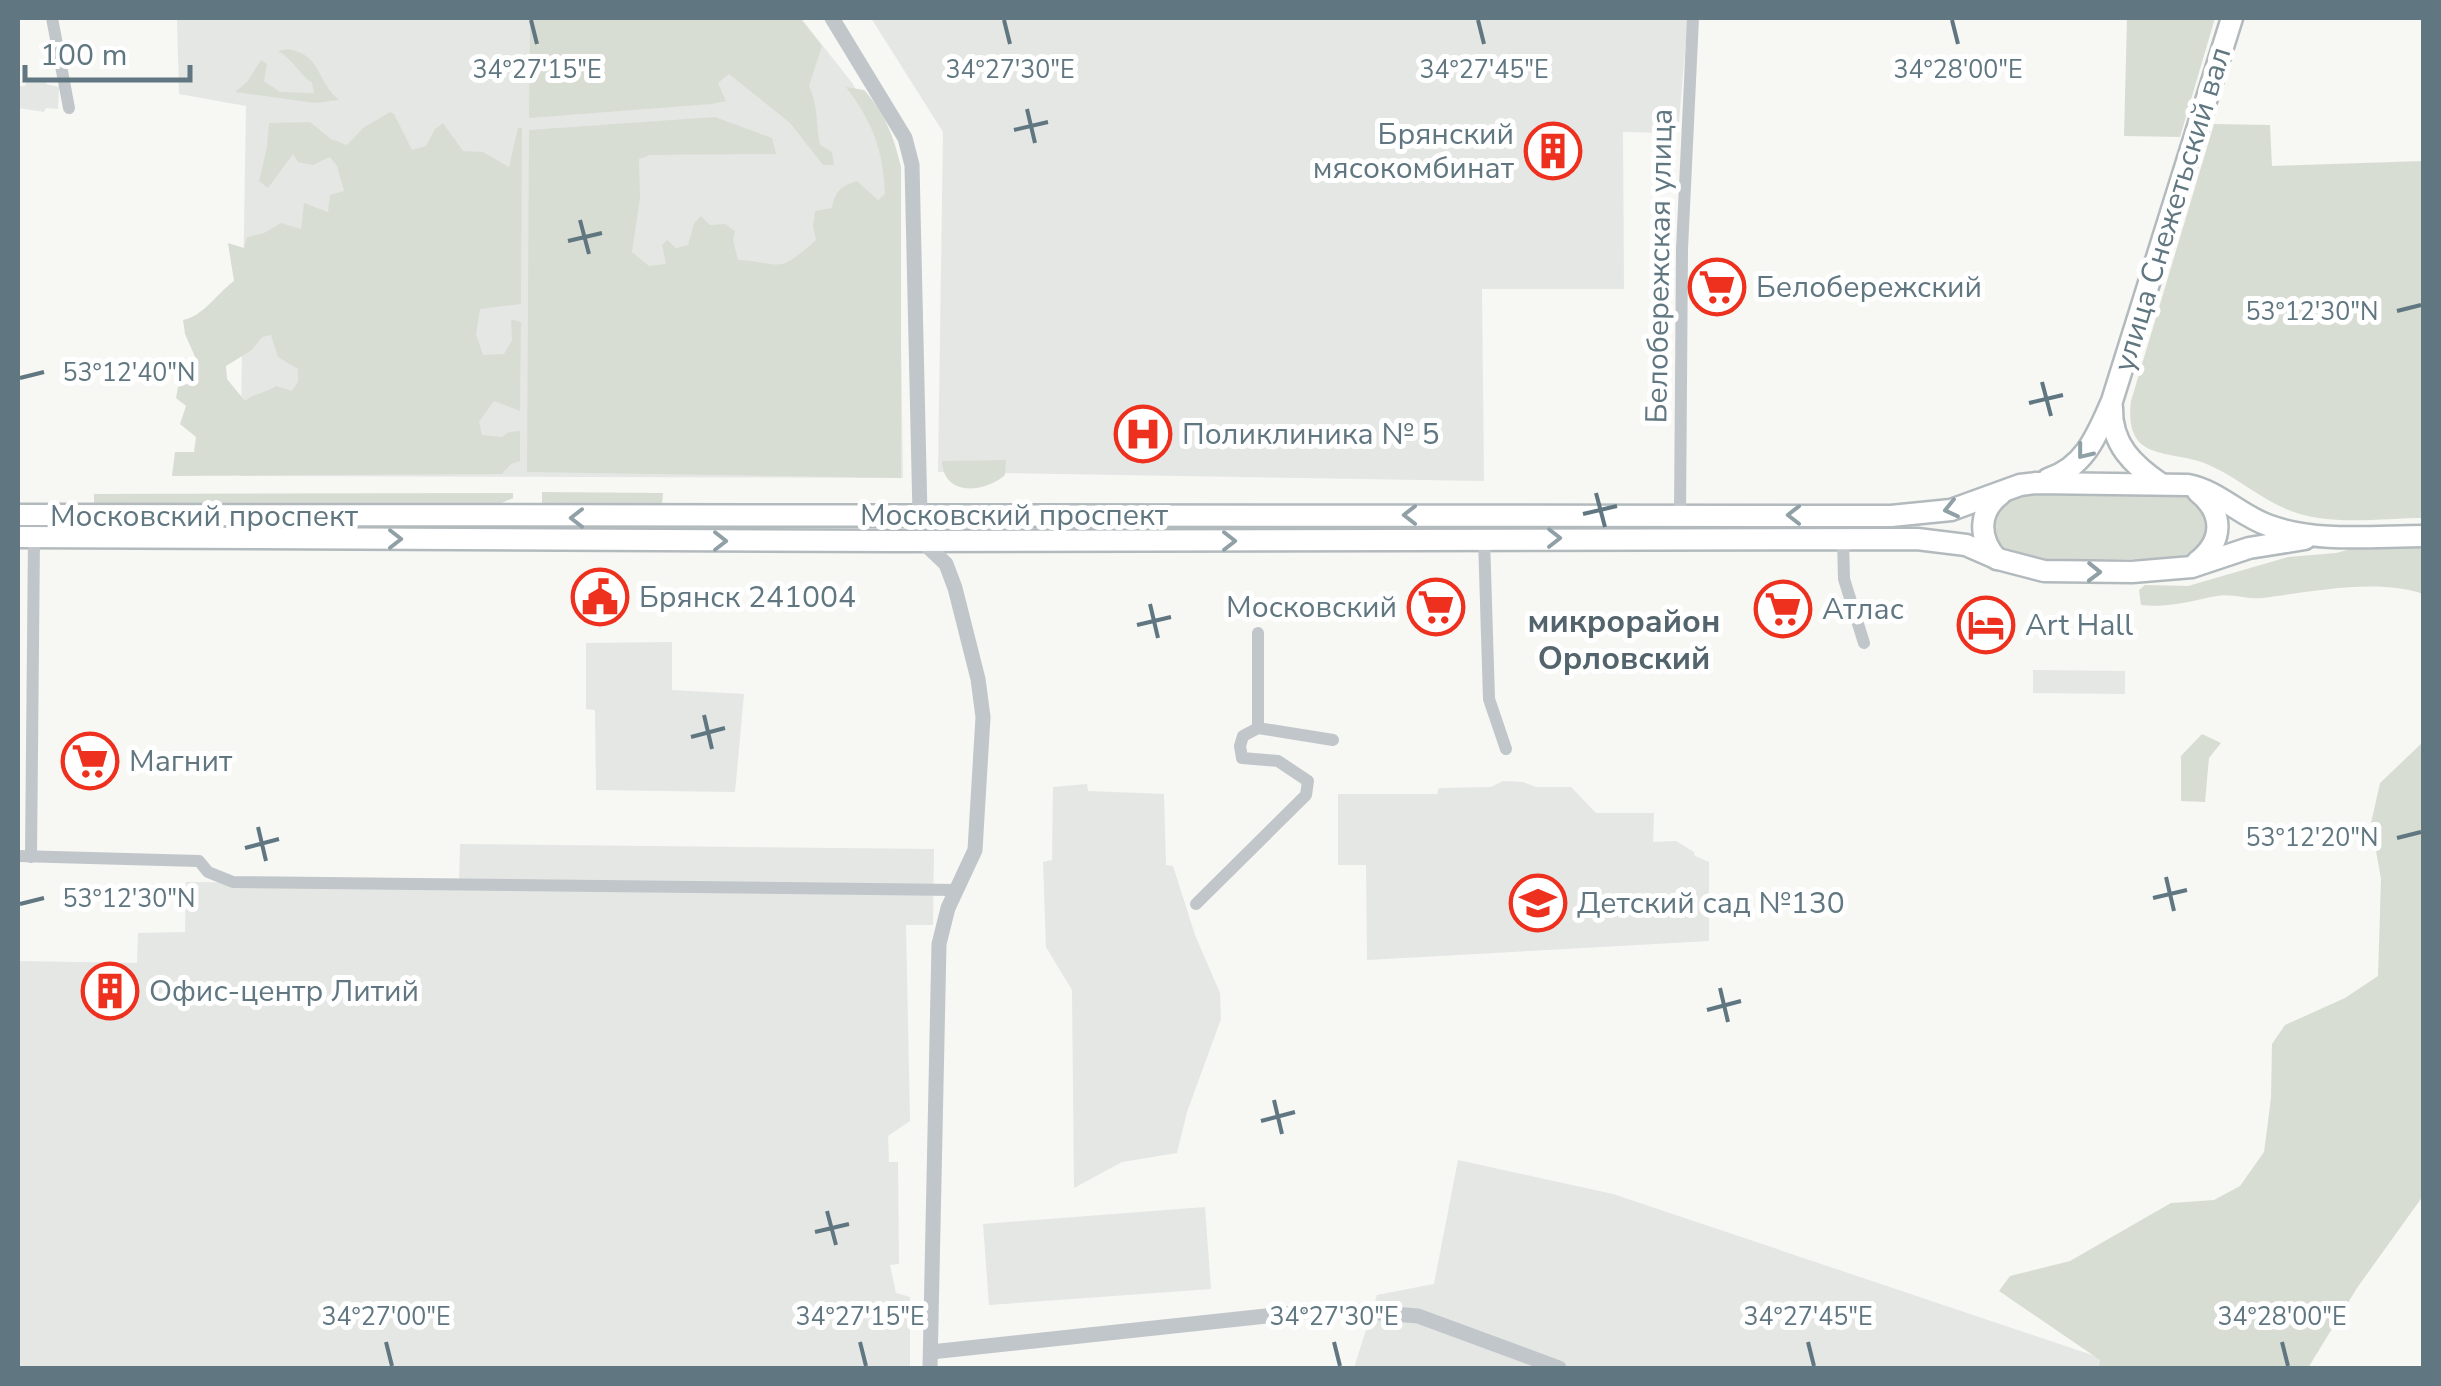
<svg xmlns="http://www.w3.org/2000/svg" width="2441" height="1386" viewBox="0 0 2441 1386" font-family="'Nunito Sans',sans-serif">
	<rect width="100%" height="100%" fill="#f7f7f4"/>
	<!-- built -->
	<g fill="#e5e7e5">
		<polygon points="177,18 801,18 853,84 889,152 899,192 903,478 240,476 246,106 179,94"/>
		<polygon points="871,18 1688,18 1678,133 1623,132 1624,289 1482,289 1484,481 938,472 943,132"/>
		<polygon points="28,79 46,81 46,84 59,87 58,109 46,108 44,112 18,108 18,86 25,86"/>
		<polygon points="672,642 672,690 744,694 735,792 596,790 595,710 586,709 586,643"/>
		<polygon points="2033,670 2125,671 2125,694 2033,693"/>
		<polygon points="1503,781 1523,782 1536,787 1571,787 1596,813 1654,813 1653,842 1676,841 1694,852 1695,856 1709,862 1709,941 1367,960 1366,865 1338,865 1338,794 1437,794 1439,788 1491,787"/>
		<polygon points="1087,784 1088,791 1164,794 1166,865 1173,866 1195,935 1220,993 1221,1019 1187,1112 1177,1153 1122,1162 1074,1188 1072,990 1046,947 1043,862 1052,860 1053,787"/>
		<polygon points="460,844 934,849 933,925 906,925 910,1121 888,1136 889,1162 898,1162 899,1264 890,1265 896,1293 910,1297 910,1368 18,1368 18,961 137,963 138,933 185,932 186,882 459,884"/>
		<polygon points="1458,1160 1613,1194 2101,1358 2097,1368 1354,1368 1377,1295 1434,1284"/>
		<polygon points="1205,1207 1211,1289 989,1305 983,1224"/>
	</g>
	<!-- green -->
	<g fill="#d8ddd3" fill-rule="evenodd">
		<path d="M 530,18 L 800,18 L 822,46 L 809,86 C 818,104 816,125 820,145 L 832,152 L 834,165 L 823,165 L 790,123 L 729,74 L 718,83 L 726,101 L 712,104 L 529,118 Z"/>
		<polygon points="2127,18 2215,18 2180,137 2124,136"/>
		<path d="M 288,49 C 322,55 316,81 339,100 L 315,103 L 235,92 L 247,82 L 261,60 L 267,64 L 264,81 L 280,92 L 314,93 L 312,83 C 298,73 293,59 278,51 Z"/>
		<path d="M 846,87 L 864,90 C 885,113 894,137 901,167 L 901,478 L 527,472 L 529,130 L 715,117 L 772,138 L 776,154 L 650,155 L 639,159 L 640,198 L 632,252 L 649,266 L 666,264 L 662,245 L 667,240 L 676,248 L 688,245 L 694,223 L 701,216 L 710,225 L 725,224 L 735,231 L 733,240 L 738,260 C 786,263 776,275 816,240 L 813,226 L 815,211 L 832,208 C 835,191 841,186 857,181 L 878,200 L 885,194 C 883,149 873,123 846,87 Z"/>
		<path d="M 390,112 L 394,114 L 412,150 L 426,146 L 435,129 L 443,123 L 463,151 L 483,152 L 509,167 L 518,128 L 522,128 L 521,304 L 480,309 L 476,334 L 483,355 L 504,354 L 512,340 L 511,319 L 521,322 L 520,411 L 494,401 L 479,422 L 482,435 L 502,437 L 509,432 L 520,431 L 520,461 L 511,464 L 502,474 L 172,476 L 175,452 L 194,452 L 196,437 L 180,424 L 186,406 L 176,398 L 178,387 L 190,383 L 183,371 L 184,361 L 196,359 L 185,334 L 183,320 C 205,315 216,294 234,281 L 228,243 L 244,248 L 247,237 L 264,233 L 281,223 L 301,229 L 304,203 L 328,212 L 330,195 L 344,191 L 337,166 L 330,157 L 313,165 L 298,162 L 293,154 L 268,188 L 259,181 L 267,147 L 269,123 L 310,122 L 331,139 L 347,145 L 363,128 ZM 271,335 L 278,357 L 298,369 L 298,382 L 292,391 L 276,386 C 265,393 255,393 245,401 L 227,379 L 226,366 L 252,350 L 262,337 Z"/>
		<path d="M 2214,124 L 2270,125 L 2272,166 L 2423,161 L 2423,518 C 2381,518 2326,527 2286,509 C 2260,498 2239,479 2213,467 C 2175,447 2123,467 2131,401 Z"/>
		<path d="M 1006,460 L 1005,475 C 985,493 943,497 942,461 Z"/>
		<polygon points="542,492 663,493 662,505 542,505"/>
		<polygon points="513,493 513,498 497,505 94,504 94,494"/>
		<path d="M 2181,494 C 2212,505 2217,543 2187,558 L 2025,561 C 2017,558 2008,556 2002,550 C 1982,531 1996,503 2018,495 Z"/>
		<path d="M 2362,546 L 2423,548 L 2423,594 C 2378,578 2310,592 2263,598 C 2248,600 2232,593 2217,596 C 2191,601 2168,608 2141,605 L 2139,590 L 2145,585 L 2188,586 L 2288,557 L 2336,553 Z"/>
		<polygon points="2202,734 2221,743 2209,758 2205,802 2181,801 2181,756"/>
		<polygon points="2423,742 2423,1196 2357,1288 2308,1368 2098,1368 2100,1360 1999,1291 2010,1276 2070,1261 2171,1203 2214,1200 2240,1186 2264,1152 2271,1098 2272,1044 2285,1025 2345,998 2378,976 2381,879 2371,823 2380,783"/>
	</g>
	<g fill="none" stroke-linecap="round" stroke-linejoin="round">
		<!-- primary casing -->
		<g stroke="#b3babd" stroke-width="25">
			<g id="primary">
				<path d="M 2112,408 C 2111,444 2133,465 2161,484"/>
				<path d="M 2048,479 C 2085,467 2097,435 2112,401 L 2232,18"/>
				<path d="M 18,515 L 1891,516 L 1951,510 L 2020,485 L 2036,483 L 2188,485 C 2219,491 2240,516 2270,526 C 2317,543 2374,536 2424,536"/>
				<polyline points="18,537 896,541 1917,539 1966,545 1998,559 2044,571 2132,572 2192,567 2249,548 2305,539"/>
				<path d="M 1997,559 C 1978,538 1978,511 2001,494"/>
				<path d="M 2197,562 C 2224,541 2224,513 2198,492"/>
			</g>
		</g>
		<!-- minor -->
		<g stroke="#c0c6c9" stroke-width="12">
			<polyline points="52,18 69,108"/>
			<polyline points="1680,515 1682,249 1693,18"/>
			<polyline points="1484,539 1489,699 1506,749"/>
			<polyline points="1843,539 1844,579 1864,643"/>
			<polyline points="1258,633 1258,728 1333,740"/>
			<polyline points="18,856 199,861 208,872 233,882 957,890"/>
			<polyline points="31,857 34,537"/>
			<polyline points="1196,904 1306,795 1308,781 1278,761 1242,758 1240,746 1243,736 1258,728"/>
		</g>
		<!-- tertiary -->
		<g stroke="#c0c6c9" stroke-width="15">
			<polyline points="832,18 905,138 912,165 920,515"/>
			<polyline points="922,541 946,564 955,588 978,679 983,717 975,850 948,908 939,944 930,1368"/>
			<polyline points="931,1352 1331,1309 1418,1316 1559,1368"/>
		</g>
		<!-- primary -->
		<use href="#primary" stroke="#fff" stroke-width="20"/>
	</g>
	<!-- one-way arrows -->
	<defs><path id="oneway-chevron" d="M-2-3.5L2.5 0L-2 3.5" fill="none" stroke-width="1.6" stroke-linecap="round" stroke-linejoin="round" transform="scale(2.5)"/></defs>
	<g stroke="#90a0a7">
		<use href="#oneway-chevron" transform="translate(2084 452) rotate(128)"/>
		<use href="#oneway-chevron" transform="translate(1951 509) rotate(167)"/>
		<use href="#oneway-chevron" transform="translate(1410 515) rotate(180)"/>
		<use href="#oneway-chevron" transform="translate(1794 515) rotate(-180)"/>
		<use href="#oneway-chevron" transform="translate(577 518) rotate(180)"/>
		<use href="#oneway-chevron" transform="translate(1554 538)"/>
		<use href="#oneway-chevron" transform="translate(395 539)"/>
		<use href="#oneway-chevron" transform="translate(720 541)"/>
		<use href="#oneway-chevron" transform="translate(1229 541)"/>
		<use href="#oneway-chevron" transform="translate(2094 572) rotate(1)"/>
	</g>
	<!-- ticks -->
	<path fill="none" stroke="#607781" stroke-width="4" d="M 531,20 L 537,44M 1004,20 L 1010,44M 1478,20 L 1484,44M 1952,20 L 1958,44M 1027,109 L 1035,143M 1014,130 L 1048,122M 580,220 L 589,254M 568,241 L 602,233M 2397,311 L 2421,305M 20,378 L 44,372M 2042,382 L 2051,416M 2029,403 L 2063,395M 1596,493 L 1605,527M 1583,514 L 1617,506M 1150,604 L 1158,638M 1137,625 L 1171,617M 704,715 L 712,749M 691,737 L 725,728M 258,827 L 266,861M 2397,838 L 2421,832M 245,848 L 279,839M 2166,877 L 2174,911M 2153,898 L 2187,890M 20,904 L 44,898M 1720,988 L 1728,1022M 1707,1010 L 1741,1001M 1274,1100 L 1282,1134M 1261,1121 L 1295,1112M 827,1211 L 836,1245M 815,1232 L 849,1224M 386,1342 L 392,1366M 860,1342 L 866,1366M 1334,1342 L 1340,1366M 1808,1342 L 1814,1366M 2282,1342 L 2288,1366"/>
	<!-- icons -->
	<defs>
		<g id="building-ring" transform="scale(2.875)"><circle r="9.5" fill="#fff" stroke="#ee311e" stroke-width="1.5"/><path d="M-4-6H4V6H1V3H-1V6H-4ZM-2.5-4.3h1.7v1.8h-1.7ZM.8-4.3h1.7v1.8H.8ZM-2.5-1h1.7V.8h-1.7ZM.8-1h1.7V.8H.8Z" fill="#ee311e"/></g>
		<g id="supermarket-ring" transform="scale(2.875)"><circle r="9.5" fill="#fff" stroke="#ee311e" stroke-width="1.5"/><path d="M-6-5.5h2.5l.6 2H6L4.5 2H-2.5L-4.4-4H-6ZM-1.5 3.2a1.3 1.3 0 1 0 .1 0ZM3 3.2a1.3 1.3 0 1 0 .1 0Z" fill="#ee311e"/></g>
		<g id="hospital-ring" transform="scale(2.875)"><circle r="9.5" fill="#fff" stroke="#ee311e" stroke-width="1.5"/><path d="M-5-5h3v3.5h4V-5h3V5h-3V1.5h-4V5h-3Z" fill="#ee311e"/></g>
		<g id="civic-ring" transform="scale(2.875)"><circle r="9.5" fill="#fff" stroke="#ee311e" stroke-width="1.5"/><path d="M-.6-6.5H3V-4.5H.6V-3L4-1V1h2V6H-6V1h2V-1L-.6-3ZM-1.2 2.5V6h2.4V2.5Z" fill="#ee311e"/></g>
		<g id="hotel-ring" transform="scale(2.875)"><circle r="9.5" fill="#fff" stroke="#ee311e" stroke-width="1.5"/><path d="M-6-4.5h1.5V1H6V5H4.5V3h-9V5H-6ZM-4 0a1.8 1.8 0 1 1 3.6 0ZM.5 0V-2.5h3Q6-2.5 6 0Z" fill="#ee311e"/></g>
		<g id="school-ring" transform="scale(2.875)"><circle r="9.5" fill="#fff" stroke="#ee311e" stroke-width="1.5"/><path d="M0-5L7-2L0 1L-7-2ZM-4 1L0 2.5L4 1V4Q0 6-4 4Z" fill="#ee311e"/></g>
	</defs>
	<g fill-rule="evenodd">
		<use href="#building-ring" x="1553" y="151"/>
		<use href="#supermarket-ring" x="1717" y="287"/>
		<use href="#hospital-ring" x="1143" y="434"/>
		<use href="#civic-ring" x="600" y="597"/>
		<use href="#supermarket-ring" x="1436" y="607"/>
		<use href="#supermarket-ring" x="1783" y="609"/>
		<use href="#hotel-ring" x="1986" y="625"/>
		<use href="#supermarket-ring" x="90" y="761"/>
		<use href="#school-ring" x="1538" y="903"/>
		<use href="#building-ring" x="110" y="991"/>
	</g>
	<g text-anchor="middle" stroke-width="10" stroke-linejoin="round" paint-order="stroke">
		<!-- poi labels -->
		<g font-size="30" fill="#607781" stroke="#fff" text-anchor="start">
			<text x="1514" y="144" text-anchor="end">Брянский<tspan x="1514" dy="34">мясокомбинат</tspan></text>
			<text x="1756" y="297">Белобережский</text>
			<text x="1182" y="444">Поликлиника № 5</text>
			<text x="639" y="607">Брянск 241004</text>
			<text x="1397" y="617" text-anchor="end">Московский</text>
			<text x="1822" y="619">Атлас</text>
			<text x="2025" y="635">Art Hall</text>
			<text x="129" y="771">Магнит</text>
			<text x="1577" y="913">Детский сад №130</text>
			<text x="149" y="1001">Офис-центр Литий</text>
		</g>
		<!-- street labels -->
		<g font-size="30" fill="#607781" stroke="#fff">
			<text transform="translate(2172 209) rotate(-73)" y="10">улица Снежетьский вал</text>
			<text transform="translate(1659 266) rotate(-89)" y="10">Белобережская улица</text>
			<text x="1014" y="525">Московский проспект</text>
			<text x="204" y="526">Московский проспект</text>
		</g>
		<!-- neighbourhood labels -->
		<g font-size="32" font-weight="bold" fill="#53646c" stroke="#fff">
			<text x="1624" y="632">микрорайон<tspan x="1624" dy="37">Орловский</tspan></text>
		</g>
	</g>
	<g font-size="25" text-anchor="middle" fill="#607781" stroke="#fff" stroke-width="10" stroke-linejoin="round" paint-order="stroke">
		<text x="537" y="78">34°27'15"E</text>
		<text x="1010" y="78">34°27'30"E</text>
		<text x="1484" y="78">34°27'45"E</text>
		<text x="1958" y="78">34°28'00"E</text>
		<text x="2312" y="320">53°12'30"N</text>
		<text x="129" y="381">53°12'40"N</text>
		<text x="2312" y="846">53°12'20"N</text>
		<text x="129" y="907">53°12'30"N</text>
		<text x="386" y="1325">34°27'00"E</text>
		<text x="860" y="1325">34°27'15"E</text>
		<text x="1334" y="1325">34°27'30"E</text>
		<text x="1808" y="1325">34°27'45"E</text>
		<text x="2282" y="1325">34°28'00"E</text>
	</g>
	<!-- border -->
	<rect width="2441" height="1386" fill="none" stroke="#607781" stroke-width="40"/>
	<!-- scale -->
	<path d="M25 65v15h165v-15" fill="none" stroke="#607781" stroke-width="5"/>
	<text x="40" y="65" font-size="30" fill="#607781" stroke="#ffffff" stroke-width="8" paint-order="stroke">100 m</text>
</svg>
